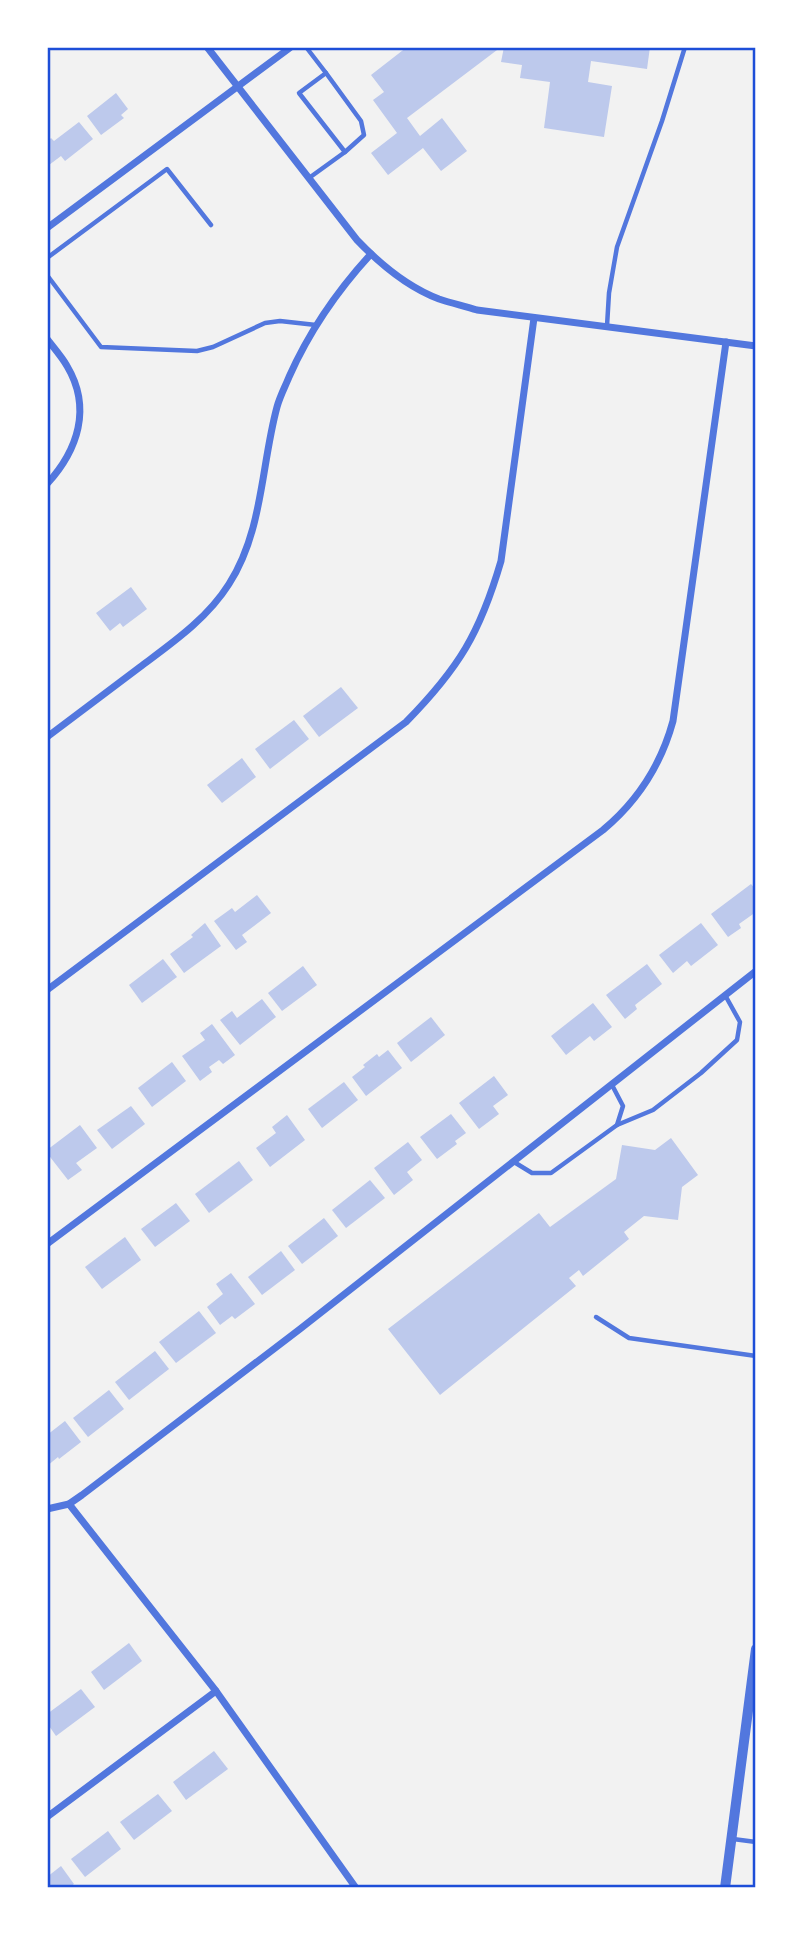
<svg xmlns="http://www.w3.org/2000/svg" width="803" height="1935" viewBox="0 0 803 1935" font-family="Rubik,sans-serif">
	<rect width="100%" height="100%" fill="#f2f2f2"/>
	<!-- building -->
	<g fill="#bdc9ec">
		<polygon points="407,47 501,47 407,118 420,136 442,118 467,151 441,171 423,148 388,175 371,153 397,133 373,100 384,92 371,75"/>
		<polygon points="504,47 650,47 647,69 591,61 588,82 612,86 604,137 544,128 550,82 520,78 522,65 501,62"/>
		<polygon points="116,93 128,109 121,115 124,118 101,135 87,116"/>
		<polygon points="79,122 93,139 65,161 61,156 49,165 47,163 47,142 51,138 54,141"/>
		<polygon points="131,587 147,609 123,627 120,623 110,631 96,613"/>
		<polygon points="341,687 358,708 319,737 303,716"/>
		<polygon points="294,720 309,739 270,769 255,749"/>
		<polygon points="242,758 256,777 222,803 207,785"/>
		<polygon points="751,884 756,890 756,912 739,924 741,928 728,937 711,914"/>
		<polygon points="257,895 271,913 242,935 247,942 236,950 214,921 232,908 235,912"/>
		<polygon points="205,923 221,946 184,973 170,954 193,937 191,935"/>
		<polygon points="701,923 718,945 691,966 687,961 673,973 659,955"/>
		<polygon points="163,959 177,977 142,1003 129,985"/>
		<polygon points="647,964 662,984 635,1005 637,1009 625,1019 606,995"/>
		<polygon points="303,966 317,985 282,1011 268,993"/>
		<polygon points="262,999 276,1017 240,1045 220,1020 232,1011 237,1018"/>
		<polygon points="593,1003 612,1027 594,1041 590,1036 566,1055 551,1036"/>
		<polygon points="431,1017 445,1035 411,1062 397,1043"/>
		<polygon points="212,1024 235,1055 223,1064 219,1060 209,1067 212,1072 200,1081 182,1056 205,1040 200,1033"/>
		<polygon points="388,1050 402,1068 366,1096 352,1077 365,1067 363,1065 377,1054 379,1057"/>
		<polygon points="172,1062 186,1081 152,1107 138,1088"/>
		<polygon points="494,1076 508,1095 493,1106 499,1114 479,1129 459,1103"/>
		<polygon points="344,1082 358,1100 322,1128 308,1109"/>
		<polygon points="131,1106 145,1124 112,1149 97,1130"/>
		<polygon points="451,1114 466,1133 455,1141 457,1144 437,1159 420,1137"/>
		<polygon points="287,1115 305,1140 270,1167 256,1148 276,1133 272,1127"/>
		<polygon points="80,1125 97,1148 76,1163 82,1170 68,1180 47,1153 47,1150"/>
		<polygon points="671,1138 698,1175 682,1187 678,1220 644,1216 624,1232 629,1239 583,1276 579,1270 569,1278 576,1286 440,1395 388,1329 539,1213 550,1227 616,1179 622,1145 655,1150"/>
		<polygon points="408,1142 422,1160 407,1172 413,1180 394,1195 374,1168"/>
		<polygon points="239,1161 253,1180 209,1213 195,1194"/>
		<polygon points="370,1180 385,1198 346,1228 332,1210"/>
		<polygon points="176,1203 190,1221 155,1247 141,1229"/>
		<polygon points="324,1218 338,1236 302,1264 288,1246"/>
		<polygon points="125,1237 141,1260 102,1289 85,1267"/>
		<polygon points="281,1251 295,1270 262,1295 248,1277"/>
		<polygon points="231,1273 255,1304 235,1319 232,1316 220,1325 207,1307 223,1294 216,1284"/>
		<polygon points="199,1311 216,1333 176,1363 159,1342"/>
		<polygon points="155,1351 169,1369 129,1400 115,1382"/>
		<polygon points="109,1390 124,1409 88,1437 73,1418"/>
		<polygon points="65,1421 81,1442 59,1459 58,1457 47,1466 47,1435"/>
		<polygon points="129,1643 142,1661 104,1690 91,1672"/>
		<polygon points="81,1689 95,1707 56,1736 47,1723 47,1714"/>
		<polygon points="214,1751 228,1769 186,1800 173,1782"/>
		<polygon points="158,1794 172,1811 134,1840 120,1822"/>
		<polygon points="108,1831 121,1849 85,1877 71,1859"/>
		<polygon points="61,1866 74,1884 69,1888 47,1888 47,1877"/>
	</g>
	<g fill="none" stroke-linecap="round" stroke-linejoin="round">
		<!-- service -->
		<g stroke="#5277de" stroke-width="4.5">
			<polyline points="306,47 326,73 299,93 345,152 309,178"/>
			<polyline points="326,73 361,121 364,135 345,152"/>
			<polyline points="47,258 167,169 211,225"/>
			<polyline points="47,275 101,347 197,351 213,347 265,323 280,321 316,325"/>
			<polyline points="607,326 609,293 617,247 662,121 685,47"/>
			<polyline points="617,1125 653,1110 701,1073 737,1040 740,1022 725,995"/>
			<polyline points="514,1162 532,1173 551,1173 617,1125 623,1106 612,1085"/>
			<polyline points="596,1317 629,1338 756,1356"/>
			<polyline points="733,1839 756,1842"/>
		</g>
		<!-- minor -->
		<g stroke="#5277de" stroke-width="7">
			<path d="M 207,47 L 357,240 C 380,264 407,287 439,299 C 451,303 464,306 477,310 L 756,346"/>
			<polyline points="47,228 291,47"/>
			<path d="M 47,339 C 54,348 62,357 67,366 C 92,408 78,450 47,484"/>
			<path d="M 47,737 C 78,714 109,690 140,667 C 172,643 207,619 229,584 C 263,531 261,466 277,407 C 280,396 285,387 289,377 C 309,332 337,291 371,254"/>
			<path d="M 47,990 L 406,722 C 459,668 480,633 501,561 L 534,318"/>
			<path d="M 47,1244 L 603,830 C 639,800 661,765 673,721 L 726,342"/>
			<polyline points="69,1504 216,1691 356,1888"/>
			<polyline points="47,1509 69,1504 82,1495 300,1329 756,971"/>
			<polyline points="47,1817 216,1691"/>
		</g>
		<!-- tertiary -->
		<polyline stroke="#5277de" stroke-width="10" points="725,1888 756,1649"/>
	</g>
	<!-- border -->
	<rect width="803" height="1935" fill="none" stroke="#ffffff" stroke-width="98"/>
	<rect x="49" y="49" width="705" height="1837" fill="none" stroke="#1d4ed8" stroke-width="2.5"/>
</svg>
